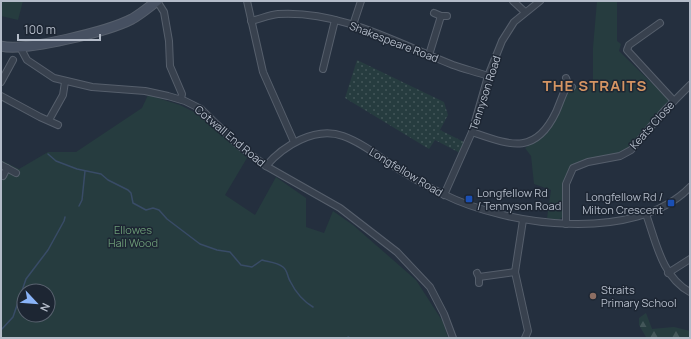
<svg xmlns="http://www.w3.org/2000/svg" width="691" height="339" viewBox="0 0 691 339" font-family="Manrope,sans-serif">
	<defs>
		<pattern id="grass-dots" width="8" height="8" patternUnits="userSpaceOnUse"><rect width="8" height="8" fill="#263c3f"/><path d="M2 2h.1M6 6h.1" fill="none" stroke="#435659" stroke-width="1.8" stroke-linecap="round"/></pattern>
		<pattern id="forest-firs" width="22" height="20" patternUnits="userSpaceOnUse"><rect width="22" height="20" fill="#263c3f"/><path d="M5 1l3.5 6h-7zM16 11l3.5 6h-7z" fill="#435659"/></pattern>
	</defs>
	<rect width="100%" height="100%" fill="#242f3e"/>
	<!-- grass -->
	<polygon fill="url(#grass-dots)" points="357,60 444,102 448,115 440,130 464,142 460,153 435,140 429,149 345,98"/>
	<!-- forest -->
	<polygon fill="url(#forest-firs)" points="646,313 652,329 674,327 690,331 690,338 646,337 639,325 639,318"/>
	<!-- park -->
	<g fill="#263c3f" fill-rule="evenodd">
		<polygon points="1,1 23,1 18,20 1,16"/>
		<polygon points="597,1 617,1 617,41 621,44 619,51 670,101 630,149 624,152 571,168 563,217 558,220 547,218 551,190 534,184 531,156 525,148 545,135 558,114 567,90 576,86 593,85 593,48"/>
		<path d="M 148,95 L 180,105 L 200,115 L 247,158 L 225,195 L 255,215 L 276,177 L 306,198 L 306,227 L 324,233 L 333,211 L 353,225 L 416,280 L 443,322 L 448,338 L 1,338 L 1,160 L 19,169 L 48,152 L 76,152 L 142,108 ZM 24,291 L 48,291 L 48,315 L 24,315 Z"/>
	</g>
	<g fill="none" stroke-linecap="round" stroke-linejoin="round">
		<!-- stream -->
		<g stroke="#394c67" stroke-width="1.5">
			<path d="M 48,154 L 56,161 L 77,169 L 101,174 L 108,180 L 128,190 L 131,193 L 133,203 L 146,210 L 153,208 L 159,210 L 167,219 L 200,244 L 217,250 L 230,252 L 241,265 L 252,267 L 262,260 C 269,262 277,262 283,267 C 288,271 287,276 290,281 C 295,291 303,301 313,307"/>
			<polyline points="79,206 82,200 85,171"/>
			<polyline points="1,330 13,317 26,279 48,250 64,221 65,217"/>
			<polyline points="348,337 350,338"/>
		</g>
		<!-- street casing -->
		<g stroke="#565f6c" stroke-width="8">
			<g id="street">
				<polyline points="157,1 164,12 169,41 170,66 182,94 181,99"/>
				<polyline points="247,1 263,72 294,142"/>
				<polyline points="513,1 525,12"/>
				<polyline points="434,13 441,16 447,16"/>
				<path d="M 251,21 C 260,19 269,15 278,14 C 340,10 397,43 453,65 C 464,69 477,72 488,76"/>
				<polyline points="660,23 629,45 627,50 674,101"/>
				<polyline points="353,25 361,1"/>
				<polyline points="20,47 27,60 54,78 92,87 145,91 168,96 185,101 201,109 237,144 266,166 340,208 397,252 430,287 444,314 453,338"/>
				<polyline points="429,55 441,16"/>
				<polyline points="323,69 335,20"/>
				<polyline points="566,78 568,84 572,87"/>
				<polyline points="1,82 13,60"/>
				<polyline points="1,96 40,117 58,125"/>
				<polyline points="49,120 63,95 65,82"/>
				<path d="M 472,132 C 510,145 535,156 556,112 C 560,103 563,93 568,84"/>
				<polyline points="1,165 16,173"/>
				<path d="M 266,166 C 283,146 315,126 343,136 C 360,142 376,154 390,164 C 407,175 424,185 443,194 C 507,226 634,244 690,187"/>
				<polyline points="3,176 7,168"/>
				<polyline points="444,195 472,132 488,76 502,41 514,22 540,1"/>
				<path d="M 646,214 C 656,242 662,277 690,292"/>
				<polyline points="523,220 515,272 528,331 525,338"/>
				<polyline points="566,224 566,184 573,168 588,162 620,156 631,150 664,111 690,85"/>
				<polyline points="477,273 479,277 479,283"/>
				<polyline points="668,273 690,259"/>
				<polyline points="479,277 515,272"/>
			</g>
		</g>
		<!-- secondary casing -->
		<g stroke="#565f6c" stroke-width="11">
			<path id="secondary" d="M 1,46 C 25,52 109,31 132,19 C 141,14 149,7 157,1"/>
		</g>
		<!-- street -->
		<use href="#street" stroke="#38414e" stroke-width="6"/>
		<!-- secondary -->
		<use href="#secondary" stroke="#465061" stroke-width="9"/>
	</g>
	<!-- markers -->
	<g fill="#1a4fb4" stroke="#1d2633" stroke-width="1.5">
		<rect x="465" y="195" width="8" height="8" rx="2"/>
		<rect x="667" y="199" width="8" height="8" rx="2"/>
	</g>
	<circle fill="#8d6e63" stroke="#1d2633" stroke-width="1.5" cx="593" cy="296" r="4"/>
	<g text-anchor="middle" stroke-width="3" stroke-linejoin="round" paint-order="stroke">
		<!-- street labels -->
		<g font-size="11" fill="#b4bcc9" stroke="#1d2633">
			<text transform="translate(394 42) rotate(21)" y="4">Shakespeare Road</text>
			<text transform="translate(485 93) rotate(-72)" y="4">Tennyson Road</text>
			<text transform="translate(652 125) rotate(-48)" y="4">Keats Close</text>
			<text transform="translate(230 136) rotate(40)" y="4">Cotwall End Road</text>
			<text transform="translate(406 172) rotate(31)" y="4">Longfellow Road</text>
		</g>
		<!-- poi labels -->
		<g font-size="11" fill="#b4bcc9" stroke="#1d2633" text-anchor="start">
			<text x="477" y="197">Longfellow Rd<tspan x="477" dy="13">/ Tennyson Road</tspan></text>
			<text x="663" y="201" text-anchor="end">Longfellow Rd /<tspan x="663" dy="13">Milton Crescent</tspan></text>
			<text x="601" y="294">Straits<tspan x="601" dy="13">Primary School</tspan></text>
		</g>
		<!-- park labels -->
		<g font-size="11" fill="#6b9a76" stroke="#1d2633">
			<text x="133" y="234">Ellowes<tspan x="133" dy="13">Hall Wood</tspan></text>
		</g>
		<!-- district labels -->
		<g font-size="15" font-weight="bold" letter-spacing="1" fill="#d59563" stroke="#1d2633">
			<text x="595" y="91">THE STRAITS</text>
		</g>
	</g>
	<!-- border -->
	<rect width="691" height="339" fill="none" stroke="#b4bcc9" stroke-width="4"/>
	<!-- north arrow -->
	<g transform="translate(36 303) rotate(116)"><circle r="19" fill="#1d2633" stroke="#59626f"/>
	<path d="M0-3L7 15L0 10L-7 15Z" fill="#8ab4f8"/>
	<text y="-6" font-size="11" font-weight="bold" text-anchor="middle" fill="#b4bcc9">N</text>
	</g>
	<!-- scale -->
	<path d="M18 34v6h82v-6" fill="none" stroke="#b4bcc9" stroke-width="2"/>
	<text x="24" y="34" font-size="12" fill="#b4bcc9" stroke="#1d2633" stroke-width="3" paint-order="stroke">100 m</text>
</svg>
